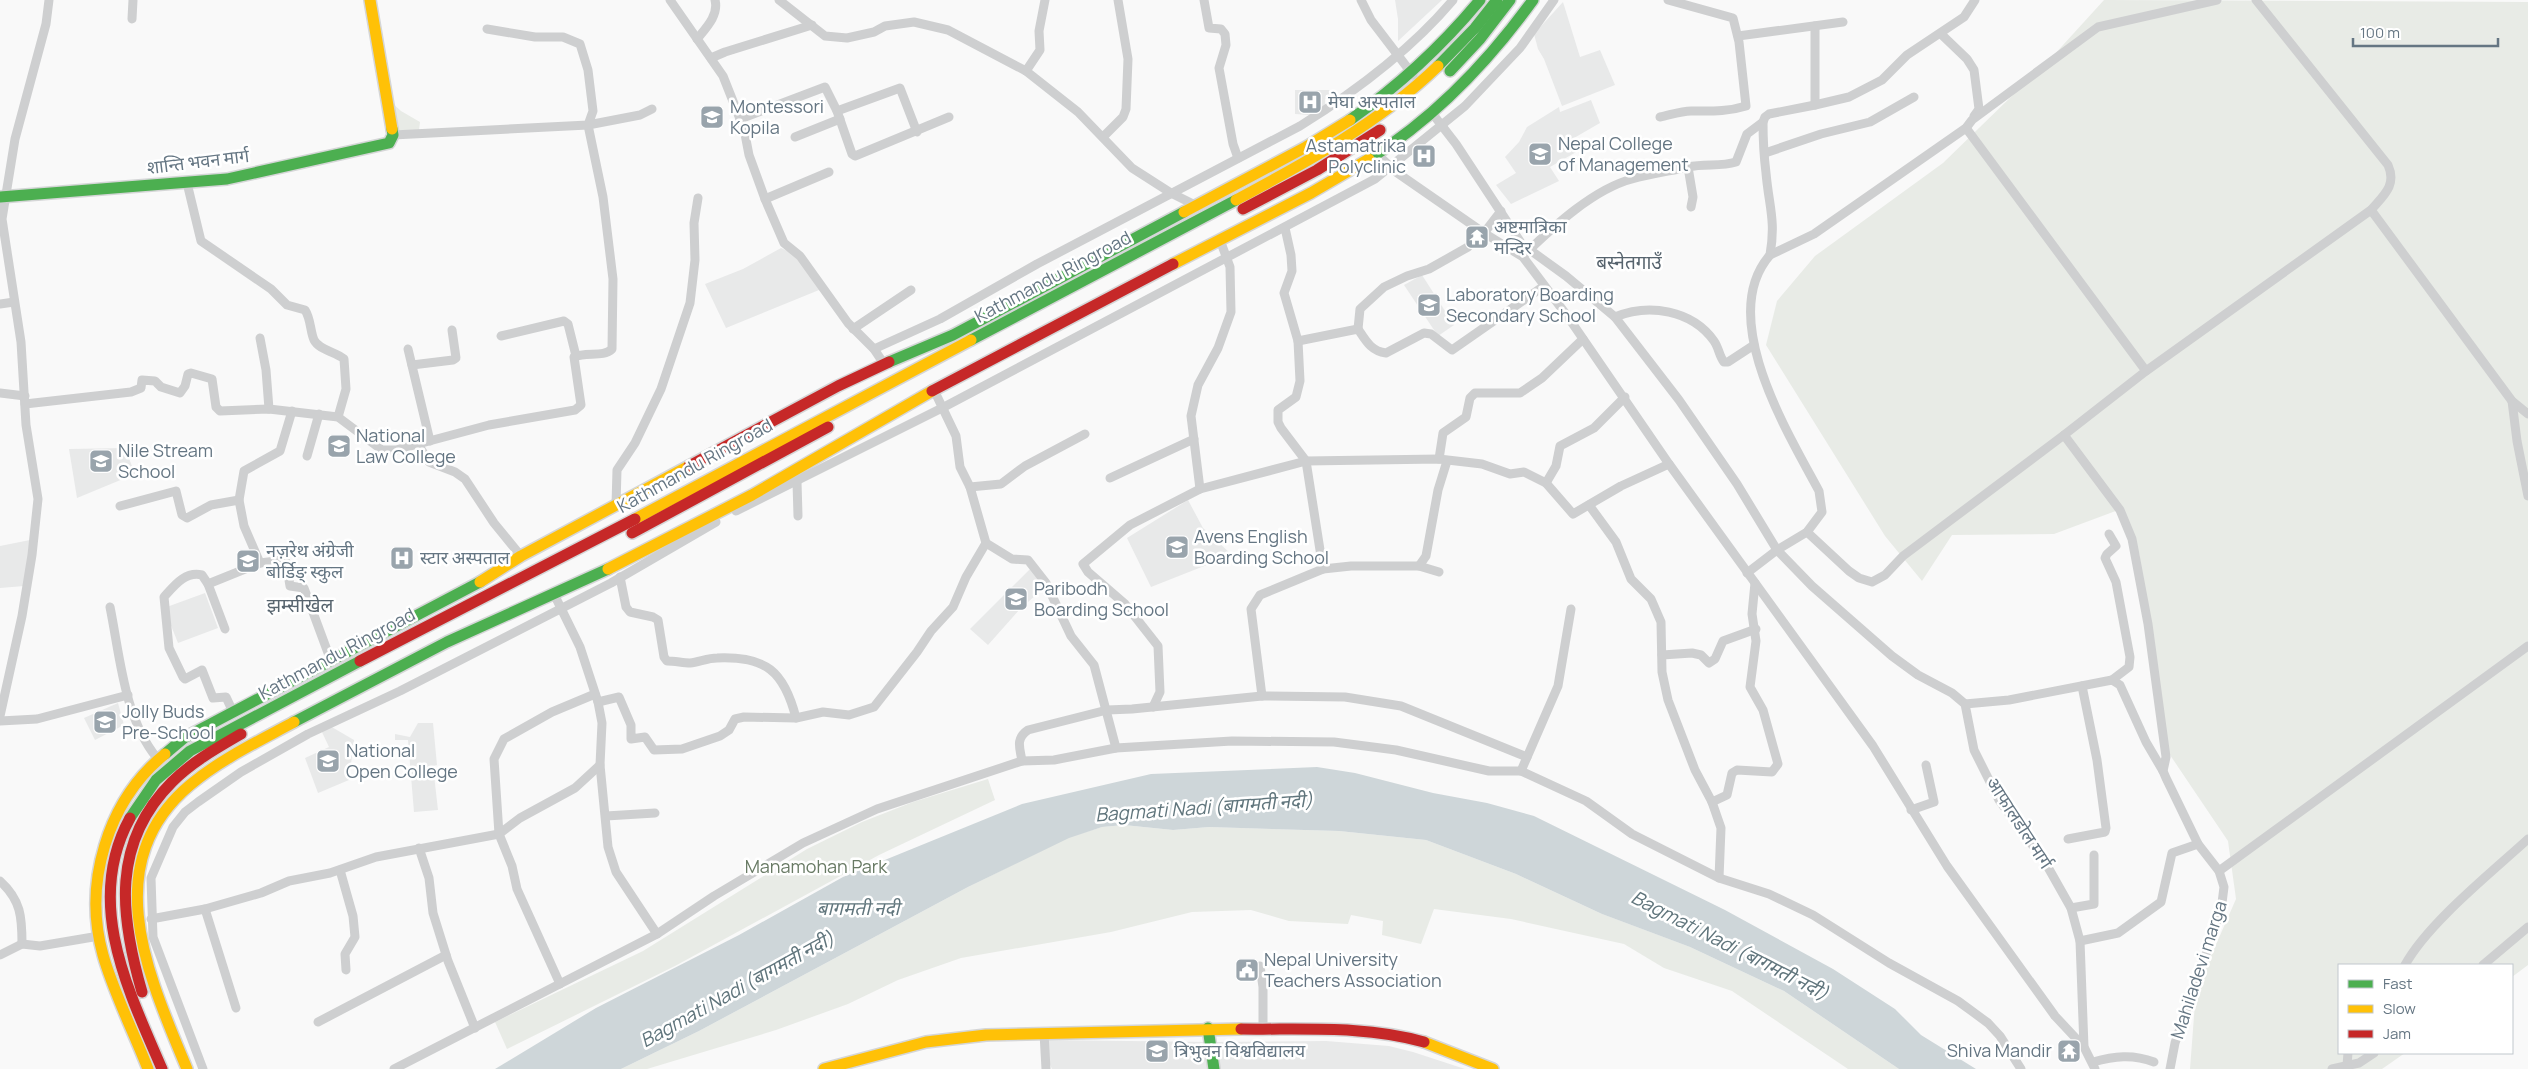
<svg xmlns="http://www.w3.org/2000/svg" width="2528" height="1069" viewBox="0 0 2528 1069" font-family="Manrope,'Noto Sans Devanagari',sans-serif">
	<rect width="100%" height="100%" fill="#f9f9f9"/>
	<!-- built -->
	<g fill="#e8e9e9">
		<polygon points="1395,0 1442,0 1398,41 1398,19"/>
		<polygon points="1563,2 1580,57 1600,50 1615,85 1562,106 1544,59 1538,49 1534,34"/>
		<polygon points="1295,90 1331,90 1331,99 1325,99 1325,106 1317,106 1317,111 1311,111 1310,115 1295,114"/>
		<polygon points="1591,100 1600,123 1574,138 1578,151 1550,167 1559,181 1511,204 1496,185 1516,173 1505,157 1519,142 1527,127 1559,107 1560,112"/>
		<polygon points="781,248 804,259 824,288 726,328 705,284 743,269"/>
		<polygon points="1422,275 1454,325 1438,336 1404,285"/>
		<polygon points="125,448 135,474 77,498 69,449"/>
		<polygon points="1188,500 1203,528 1232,555 1151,587 1127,538"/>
		<polygon points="30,540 24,586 0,588 0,546"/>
		<polygon points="1031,568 1044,588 1020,609 988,645 970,629"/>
		<polygon points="205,593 218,628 178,643 164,608"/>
		<polygon points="118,703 124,725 95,740 84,718"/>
		<polygon points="418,723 433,723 437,765 433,766 438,810 414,812 408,740 395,740 395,734 410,737"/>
		<polygon points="330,726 354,740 349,780 318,793 305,758 329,747 321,730"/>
		<polygon points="1047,1040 1211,1042 1326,1041 1389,1046 1413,1052 1465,1069 1052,1069 1048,1060"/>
	</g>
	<!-- green -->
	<g fill="#e8ebe6">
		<polygon points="2104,0 2528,2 2528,965 2512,977 2512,965 2339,965 2339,1053 2405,1053 2382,1069 2190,1069 2196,990 2236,899 2228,841 2168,752 2139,553 2121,509 2054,534 1952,535 1922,581 1885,536 1766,345 1777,301 1815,256 1943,163 2053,56"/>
		<polygon points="390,101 401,111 420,122 419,130 397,130"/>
		<polygon points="988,779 995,800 879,855 675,966 507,1049 495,1022 643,951 807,849 862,822 913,802"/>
		<polygon points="1124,825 1173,830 1209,827 1339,831 1426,840 1516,874 1602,914 1690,947 1784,991 1899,1069 1848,1069 1732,991 1664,968 1624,944 1511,919 1434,909 1421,944 1382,935 1383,921 1351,915 1348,924 1289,921 1251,910 1192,912 1111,932 961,958 898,980 848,1004 776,1030 647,1069 621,1069 699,1031 968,887 1069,837 1102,827"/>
	</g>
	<!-- water -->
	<polygon fill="#ced6d9" points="1317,767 1355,773 1433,793 1487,803 1534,816 1725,910 1833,969 1895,1009 1921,1035 1976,1069 1899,1069 1784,991 1690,947 1602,914 1516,874 1426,840 1339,831 1209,827 1173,830 1124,825 1102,827 1069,838 968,887 699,1031 621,1069 495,1069 596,1008 739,935 843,877 1022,804 1151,774"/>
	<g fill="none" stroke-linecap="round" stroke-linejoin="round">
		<!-- fast casing -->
		<g stroke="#d5d6d7" stroke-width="14">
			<g id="fast">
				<polyline points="1438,66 1475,28 1497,0"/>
				<polyline points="1450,71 1480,39 1510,0"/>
				<path d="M 1350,120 C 1400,85 1441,47 1480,0"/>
				<path d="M 1369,159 C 1435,118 1488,62 1533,0"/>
				<polyline points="0,197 227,179 389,143 393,135 392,129"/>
				<polyline points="971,340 1236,200"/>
				<polyline points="889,362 953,335 1184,212"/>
				<polyline points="294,722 447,642 608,569"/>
				<polyline points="165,754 184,738 480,582"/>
				<polyline points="130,818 156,780 190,751 360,661"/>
				<polyline points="1208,1028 1214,1069"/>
			</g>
		</g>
		<!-- slow casing -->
		<g stroke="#d5d6d7" stroke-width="14">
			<g id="slow">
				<polyline points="370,0 392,129"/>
				<path d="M 1236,200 C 1307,162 1379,123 1438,66"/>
				<polyline points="1184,212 1306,147 1350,120"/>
				<polyline points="1173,264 1311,193 1369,159"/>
				<polyline points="635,519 971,340"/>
				<polyline points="608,569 752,495 932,391"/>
				<polyline points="480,582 521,556 689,466"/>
				<polyline points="1424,1042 1493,1069"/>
				<path d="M 148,1069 C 134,1033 113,991 103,955 C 83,884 107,801 165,754"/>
				<path d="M 187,1069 C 149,977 96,864 190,785 C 221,759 259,741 294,722"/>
				<polyline points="824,1069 926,1042 986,1035 1241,1029"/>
			</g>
		</g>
		<!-- jam casing -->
		<g stroke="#d5d6d7" stroke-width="14">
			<g id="jam">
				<polyline points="1243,209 1317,170 1380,130"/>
				<polyline points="932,391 1173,264"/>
				<polyline points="689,466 838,386 889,362"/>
				<polyline points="632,533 828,427"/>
				<polyline points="360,661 635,519"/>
				<path d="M 130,818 C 84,902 128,990 162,1069"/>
				<path d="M 142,992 C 120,916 111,843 172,782 C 192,762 217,748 241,734"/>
				<path d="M 1241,1029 C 1301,1030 1365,1025 1424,1042"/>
			</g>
		</g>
		<!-- street -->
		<g stroke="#cecfd0" stroke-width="9">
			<polyline points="670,0 723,76 744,129 749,155 765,199 784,243 800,256 848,323 874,349 884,364"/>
			<polyline points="779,0 825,36 847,38 874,32 885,26 914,22 948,30 1026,71 1078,112 1132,168 1171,193 1197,206"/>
			<polyline points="1204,0 1209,28 1221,29 1225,34 1226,45 1219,68 1233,144 1238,158"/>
			<polyline points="1361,0 1371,20 1413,75"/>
			<polyline points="132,19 133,0"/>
			<polyline points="1815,26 1815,105 1849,97 1882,80 1907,55 1964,17 1975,0"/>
			<path d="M 487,29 L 535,37 L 563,37 L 580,44 L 588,70 L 593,111 L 588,125 L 603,197 L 613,279 L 612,349 C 603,358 586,351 574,357 L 581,405 L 575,410 L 489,425 L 418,444 L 429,462 L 455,472 L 465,479 L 494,523 L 521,556"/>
			<polyline points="1941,34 1967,59 1974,70 1979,109 1974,116"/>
			<polyline points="1738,36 1843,22"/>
			<path d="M 697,39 C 706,28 719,15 715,0"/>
			<polyline points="711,58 725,52 812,25"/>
			<polyline points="1026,71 1040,50 1039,31 1045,0"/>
			<polyline points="837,111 900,88 917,132"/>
			<polyline points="1432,113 1456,144 1527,252"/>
			<path d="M 1660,117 C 1670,115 1681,111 1691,111 C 1710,111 1727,112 1746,106 L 1739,42 L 1733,18 L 1668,0"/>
			<polyline points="740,119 825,87 837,111 852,154 855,156 949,117"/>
			<polyline points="1966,128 2146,371"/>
			<polyline points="393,135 588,125 640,115 652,109"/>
			<polyline points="795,137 840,119"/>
			<polyline points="1103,137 1123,117 1126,109 1128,59 1118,0"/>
			<polyline points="1376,153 1396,172 1484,233 1501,211"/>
			<polyline points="1765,153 1821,134 1870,122 1914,97"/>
			<polyline points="1688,167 1693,197 1691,207"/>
			<path d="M 187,183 L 201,241 L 271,289 L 287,305 L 305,310 C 311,319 310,331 314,340 C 319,350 336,352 344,359 L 346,389 L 338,417"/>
			<polyline points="765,199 829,172"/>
			<polyline points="2371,210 2512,401 2528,414"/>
			<polyline points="1285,228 1291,255 1292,271 1284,293 1298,341 1300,381 1296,397 1278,410 1278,422 1281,428 1306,461 1323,569"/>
			<polyline points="1484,233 1523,257 1568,317 1669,464 1873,746 1947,866 2055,1016 2084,1047"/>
			<path d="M 1530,250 L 1566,276 L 1615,317 L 1679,400 L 1737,484 L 1777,550 L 1807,532 L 1822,512 L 1819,491 C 1788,433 1716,317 1770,255 L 1814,234 L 1966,128 L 1972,120 L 2098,27 L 2217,0"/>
			<path d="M 1526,253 C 1554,226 1594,189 1632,179 C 1650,174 1670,171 1688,167 C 1705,163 1720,167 1736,162 L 1747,134 L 1763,122"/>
			<path d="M 1770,255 C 1776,220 1769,207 1766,173 C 1764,157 1763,139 1763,122 L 1765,117 L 1769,114 L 1815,105"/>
			<polyline points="0,304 14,302"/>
			<path d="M 1615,317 C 1649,303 1692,310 1714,341 C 1719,348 1719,356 1724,362 L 1728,362 L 1754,345"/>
			<polyline points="853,329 911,290"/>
			<polyline points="1358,329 1360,309 1384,287 1407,276 1429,269 1468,247"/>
			<polyline points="501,336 564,321 568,324 576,356"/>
			<polyline points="260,338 266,370 269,409"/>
			<path d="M 1298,341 L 1358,329 C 1366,341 1371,351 1386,353 L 1424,333 L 1431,334 L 1452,350 L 1544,286"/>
			<polyline points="408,349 430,441"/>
			<path d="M 874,349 L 940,319 L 1037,264 L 1300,126 C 1356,91 1410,51 1453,0"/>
			<polyline points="412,365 453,360 456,358 452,330"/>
			<polyline points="934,390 956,436 960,467 970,487 986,543 1012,559 1028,560 1046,583 1071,636 1094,665 1116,748"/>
			<polyline points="0,393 25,396"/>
			<polyline points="2512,401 2517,441 2528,496"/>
			<polyline points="25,404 131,392 141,388 142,380 155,381 161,387 180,393 185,386 188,374 191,373 212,379 216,407 220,411 269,409 338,417 382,450 396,450 418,444"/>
			<polyline points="292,411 280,451 244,471 239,500 244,526 260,563 284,560 286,562 290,586 304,588 331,661"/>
			<polyline points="2064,435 2120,510 2132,539 2148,624 2166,757 2163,771 2166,778 2198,844 2219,871 2224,887 2221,911 2175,1043 2170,1069"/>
			<polyline points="307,456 319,414"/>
			<polyline points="1439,459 1443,433 1466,417 1470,398 1475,393 1520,393 1542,378 1583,339"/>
			<polyline points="1110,478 1194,439"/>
			<polyline points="797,482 798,516"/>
			<polyline points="1546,483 1556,466 1560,446 1594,428 1625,397"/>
			<polyline points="970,487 1001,484 1025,466 1085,434"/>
			<polyline points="1200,489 1191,416 1198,385 1218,348 1231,312 1230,267 1220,240"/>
			<polyline points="616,505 617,470 635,443 661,389 690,303 695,260 694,223 698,198"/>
			<polyline points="1589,505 1616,542 1631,579 1651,599 1661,622 1662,672 1668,700 1695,770 1712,802 1721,828 1719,878"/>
			<polyline points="120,506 176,491 182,515 187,518 211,505 239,500"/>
			<polyline points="736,511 944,407 1375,179 1465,106 1520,48 1554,0"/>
			<path d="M 1807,532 L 1849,571 L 1859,578 L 1872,582 L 1885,575 L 1903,556 L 2064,435 L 2146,371 L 2371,210 C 2384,195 2397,185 2388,165 L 2256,0"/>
			<polyline points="2109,534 2116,546 2107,554 2105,558 2116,582 2130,657 2129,667 2112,680"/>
			<polyline points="1419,566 1426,556 1438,490 1447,461"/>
			<polyline points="1747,573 1777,550 1812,586 1892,656 1918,675 1952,693 1965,704 1974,750 1999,800 2045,862 2071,908 2080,941 2084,1047 2095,1069"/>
			<path d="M 620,577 L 626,607 L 630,612 L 653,617 L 658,620 L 664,657 L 667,661 C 675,661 683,663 690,663 C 699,662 708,658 717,658 C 766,656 784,671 796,718"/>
			<polyline points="208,584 225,629"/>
			<polyline points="554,594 580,647 598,702 602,723 600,765 608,847 616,872 657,934"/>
			<path d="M 110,607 C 120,656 124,718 157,758"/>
			<polyline points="1662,655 1692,653 1701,655 1709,663 1715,659 1723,641 1756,629"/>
			<polyline points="1262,696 1251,609 1260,595 1323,569 1351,566 1419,566 1439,572"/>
			<polyline points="598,702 619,697 631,725 631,739 645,737 654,750 682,749 720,736 729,730 735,719 744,717 796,718 823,712 849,715 874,707 917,652 931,631 953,607 966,577 986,543"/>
			<polyline points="1965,704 2009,700 2112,680 2120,685 2146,742 2163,771"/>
			<polyline points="1153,707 1160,692 1158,646 1125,604 1088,572 1083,564 1130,525 1200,489 1306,461 1439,459 1482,464 1510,474 1524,472 1546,483 1573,514 1621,486 1669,464"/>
			<path d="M 233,712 L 226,697 L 213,698 L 202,670 L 185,679 L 183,677 L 169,648 L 164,597 C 174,586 185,571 202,575 L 208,584 L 260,563"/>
			<polyline points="0,716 22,616 32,555 38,499 26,425 21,342 2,219 15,139 46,24 49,0"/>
			<polyline points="0,721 37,719 128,695"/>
			<path d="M 1022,761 C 1020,748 1015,739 1028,730 L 1107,710 L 1132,709 L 1262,696 L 1345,697 L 1401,706 L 1527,757"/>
			<polyline points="1521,771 1558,686 1571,609"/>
			<polyline points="1712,802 1727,795 1732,773 1737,770 1772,772 1778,764 1763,710 1750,687 1756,641 1752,614 1755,583"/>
			<polyline points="1911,810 1934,802 1926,765"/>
			<polyline points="606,816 655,813"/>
			<polyline points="2068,839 2105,832 2106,828 2097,760 2082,686"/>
			<polyline points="419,848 429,878 433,913 448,961 475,1028"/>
			<polyline points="340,870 353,916 355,937 345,954 346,970"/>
			<polyline points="2219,871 2528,646"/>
			<path d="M 0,881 C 21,900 22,917 22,944"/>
			<polyline points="2071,908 2094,904 2094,855"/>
			<polyline points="205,909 236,1008"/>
			<polyline points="151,919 205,909 261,893 289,881 330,873 376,857 499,834 520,818 575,788 600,765"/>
			<polyline points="2080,941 2118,933 2161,902 2172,853 2198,844"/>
			<polyline points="0,955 22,944 40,946 99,936"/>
			<path d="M 2405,965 C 2428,923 2491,873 2528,839"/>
			<polyline points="2483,965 2528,927"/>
			<polyline points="1260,966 1263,987 1263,1029"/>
			<polyline points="560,984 517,889 512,866 499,834 494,759 504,739 552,712 595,694"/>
			<polyline points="318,1022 446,955"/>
			<polyline points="1044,1033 1046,1069"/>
			<path d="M 2093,1062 C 2114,1056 2133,1054 2154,1062"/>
			<polyline points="2347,1065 2348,1053"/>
			<polyline points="203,1069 153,937 151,878 173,827 185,812 198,802 241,772 308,734 400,691 611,583 716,522"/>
			<polyline points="394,1069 657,934 714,896 803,843 877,809 1022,761 1054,760 1116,748 1232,741 1334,742 1396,750 1489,771 1521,771 1586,801 1632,834 1719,878 1769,894 1813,915 1889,963 1958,1001 1988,1023 2000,1036 2021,1069"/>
			<polyline points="2332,1069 2359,1063 2374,1053"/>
		</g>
		<!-- fast -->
		<use href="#fast" stroke="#4caf50" stroke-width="11"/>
		<!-- slow -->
		<use href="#slow" stroke="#ffc107" stroke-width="11"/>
		<!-- jam -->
		<use href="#jam" stroke="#c62828" stroke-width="11"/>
	</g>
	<!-- icons -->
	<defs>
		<g id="hospital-square" transform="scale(1.25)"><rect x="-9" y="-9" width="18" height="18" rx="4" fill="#99a4ac" stroke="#fff"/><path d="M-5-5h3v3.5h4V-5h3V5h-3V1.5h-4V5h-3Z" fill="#fff"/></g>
		<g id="school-square" transform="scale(1.25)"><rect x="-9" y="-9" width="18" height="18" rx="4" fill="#99a4ac" stroke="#fff"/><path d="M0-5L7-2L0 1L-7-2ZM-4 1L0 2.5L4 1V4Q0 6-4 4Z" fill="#fff"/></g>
		<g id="university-square" transform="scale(1.25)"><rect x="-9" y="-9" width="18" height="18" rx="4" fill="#99a4ac" stroke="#fff"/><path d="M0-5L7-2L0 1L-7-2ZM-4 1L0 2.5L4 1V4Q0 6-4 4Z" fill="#fff"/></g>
		<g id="temple-square" transform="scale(1.25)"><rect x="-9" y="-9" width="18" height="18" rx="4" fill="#99a4ac" stroke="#fff"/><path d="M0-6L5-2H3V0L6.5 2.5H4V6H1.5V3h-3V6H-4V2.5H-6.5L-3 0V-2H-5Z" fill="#fff"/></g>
		<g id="civic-square" transform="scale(1.25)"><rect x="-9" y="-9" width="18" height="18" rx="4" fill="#99a4ac" stroke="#fff"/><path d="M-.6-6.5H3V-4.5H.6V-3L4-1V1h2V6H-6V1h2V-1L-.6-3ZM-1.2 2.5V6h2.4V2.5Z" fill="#fff"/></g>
	</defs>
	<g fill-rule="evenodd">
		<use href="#hospital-square" x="1310" y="102"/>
		<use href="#school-square" x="712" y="117"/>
		<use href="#university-square" x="1540" y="154"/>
		<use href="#hospital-square" x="1424" y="156"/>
		<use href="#temple-square" x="1477" y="237"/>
		<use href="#school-square" x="1429" y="305"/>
		<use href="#university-square" x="339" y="446"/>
		<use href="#school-square" x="101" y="461"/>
		<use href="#school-square" x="1177" y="547"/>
		<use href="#hospital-square" x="402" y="558"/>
		<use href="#school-square" x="248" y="561"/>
		<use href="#school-square" x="1016" y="599"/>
		<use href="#school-square" x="105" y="722"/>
		<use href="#university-square" x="328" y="761"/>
		<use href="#civic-square" x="1247" y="970"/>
		<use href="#university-square" x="1157" y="1051"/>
		<use href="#temple-square" x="2069" y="1051"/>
	</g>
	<g text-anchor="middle" stroke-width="5" stroke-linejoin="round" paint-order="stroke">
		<!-- poi labels -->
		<g font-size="18" fill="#657683" stroke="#fff" text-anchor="start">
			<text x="1328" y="108">मेघा अस्पताल</text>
			<text x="730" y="113">Montessori<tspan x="730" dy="21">Kopila</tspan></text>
			<text x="1558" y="150">Nepal College<tspan x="1558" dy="21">of Management</tspan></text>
			<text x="1406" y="152" text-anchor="end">Astamatrika<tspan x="1406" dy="21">Polyclinic</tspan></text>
			<text x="1494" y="233">अष्टमात्रिका<tspan x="1494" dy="21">मन्दिर</tspan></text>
			<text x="1446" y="301">Laboratory Boarding<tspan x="1446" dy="21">Secondary School</tspan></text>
			<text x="356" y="442">National<tspan x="356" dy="21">Law College</tspan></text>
			<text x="118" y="457">Nile Stream<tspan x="118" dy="21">School</tspan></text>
			<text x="1194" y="543">Avens English<tspan x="1194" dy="21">Boarding School</tspan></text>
			<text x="266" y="557">नज़रेथ अंग्रेजी<tspan x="266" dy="21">बोर्डिङ् स्कुल</tspan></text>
			<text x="420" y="564">स्टार अस्पताल</text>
			<text x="1034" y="595">Paribodh<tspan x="1034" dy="21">Boarding School</tspan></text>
			<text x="122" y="718">Jolly Buds<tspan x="122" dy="21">Pre-School</tspan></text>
			<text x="346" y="757">National<tspan x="346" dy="21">Open College</tspan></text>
			<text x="1264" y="966">Nepal University<tspan x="1264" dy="21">Teachers Association</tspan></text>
			<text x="1174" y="1057">त्रिभुवन विश्वविद्यालय</text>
			<text x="2052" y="1057" text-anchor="end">Shiva Mandir</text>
		</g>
		<!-- street labels -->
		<g font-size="18" fill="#657683" stroke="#fff">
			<text transform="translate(198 162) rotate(-7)" y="6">शान्ति भवन मार्ग</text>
			<text transform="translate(1053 277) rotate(-28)" y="6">Kathmandu Ringroad</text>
			<text transform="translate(695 466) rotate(-29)" y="6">Kathmandu Ringroad</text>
			<text transform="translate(337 654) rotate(-28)" y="6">Kathmandu Ringroad</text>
			<text transform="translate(2019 823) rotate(57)" y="6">आफालडोल मार्ग</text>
			<text transform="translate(2199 970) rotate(-72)" y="6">Mahiladevi marga</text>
		</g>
		<!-- park labels -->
		<g font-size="18" fill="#687a64" stroke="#fff">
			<text x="816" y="873">Manamohan Park</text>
		</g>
		<!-- neighbourhood labels -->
		<g font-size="19" fill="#57646e" stroke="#fff">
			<text x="1629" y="269">बस्नेतगाउँ</text>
			<text x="300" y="612">झम्सीखेल</text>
		</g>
		<!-- water labels -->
		<g font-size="19" font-style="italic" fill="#60757c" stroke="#fff">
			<text transform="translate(1204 807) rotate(-4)" y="7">Bagmati Nadi (बागमती नदी)</text>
			<text x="858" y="915">बागमती नदी</text>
			<text transform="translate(1730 945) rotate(27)" y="7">Bagmati Nadi (बागमती नदी)</text>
			<text transform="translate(737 989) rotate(-29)" y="7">Bagmati Nadi (बागमती नदी)</text>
		</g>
	</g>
	<!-- legend -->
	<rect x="2338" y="964" width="175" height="90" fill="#ffffff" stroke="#c1c8cd"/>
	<rect x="2348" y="980" width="25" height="8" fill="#4caf50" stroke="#c1c8cd"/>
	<text x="2383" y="989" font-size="15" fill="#657683">Fast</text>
	<rect x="2348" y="1005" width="25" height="8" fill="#ffc107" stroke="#c1c8cd"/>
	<text x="2383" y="1014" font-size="15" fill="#657683">Slow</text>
	<rect x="2348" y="1030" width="25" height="8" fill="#c62828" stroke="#c1c8cd"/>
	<text x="2383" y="1039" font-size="15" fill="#657683">Jam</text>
	<!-- scale -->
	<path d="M2353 38v8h145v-8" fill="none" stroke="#657683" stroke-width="2.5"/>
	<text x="2360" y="38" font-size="15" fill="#657683" stroke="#ffffff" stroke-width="4" paint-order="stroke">100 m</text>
</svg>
